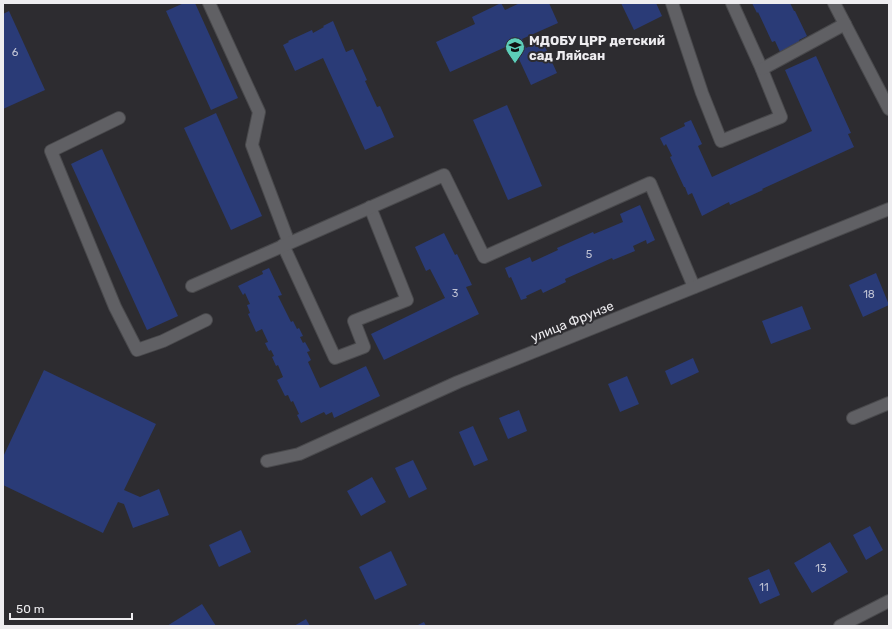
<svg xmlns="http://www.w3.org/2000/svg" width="892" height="629" viewBox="0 0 892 629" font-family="Rubik,sans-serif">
	<rect width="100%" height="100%" fill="#2d2c30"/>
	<!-- building -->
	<g fill="#2a3b77">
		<polygon points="184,3 195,3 238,98 211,110 166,11"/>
		<polygon points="501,3 505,10 520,3 549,3 558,23 522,39 526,48 542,40 557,73 531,85 512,44 450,72 436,42 475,24 472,17"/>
		<polygon points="621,3 656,3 662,16 634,30"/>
		<polygon points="752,3 790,3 794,11 795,11 807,36 799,40 801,45 781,54 775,41 772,42 758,12 757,13"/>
		<polygon points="9,11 45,90 3,109 3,14"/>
		<polygon points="333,21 346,52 353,49 367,80 365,81 377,107 380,106 394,137 365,150 323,58 295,71 283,45 289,42 288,41 312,30 313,33 324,27 323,26"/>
		<polygon points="816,56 851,133 848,134 854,147 762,189 763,190 730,205 729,202 702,216 692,193 688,195 685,187 684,187 670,157 672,156 666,144 664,146 660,138 685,126 684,123 691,120 702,144 698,146 712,177 812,131 785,70"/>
		<polygon points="507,105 542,186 508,200 473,120"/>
		<polygon points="216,113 262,216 231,230 184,128"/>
		<polygon points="102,149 178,316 147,330 71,164"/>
		<polygon points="640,205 655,240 647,244 646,240 633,246 635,251 613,260 612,258 565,279 566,282 543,293 541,289 526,296 527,298 521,300 511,277 509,278 505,268 530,257 532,262 558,250 557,248 593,232 594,234 623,222 620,214"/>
		<polygon points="444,233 455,255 457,254 472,285 466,287 479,314 384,360 371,334 445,298 430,269 426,271 415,247"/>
		<polygon points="269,268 282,295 278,296 291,322 293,321 297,329 299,328 303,336 300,337 303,343 305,342 310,351 307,352 311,360 308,362 320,388 366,366 380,396 334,418 332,412 326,415 324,412 301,423 297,415 299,414 293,401 291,402 288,395 285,396 277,380 283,377 278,365 276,366 272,357 274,356 271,350 269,351 265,343 268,342 262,329 256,332 248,314 250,313 247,305 250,304 245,293 243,295 238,286 263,274 262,271"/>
		<polygon points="876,273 889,305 863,317 849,285"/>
		<polygon points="802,306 811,329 771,344 762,321"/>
		<polygon points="693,358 699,372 671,385 665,371"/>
		<polygon points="44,370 156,424 124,490 140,497 159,489 169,515 133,528 124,504 118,502 103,533 3,485 3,457"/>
		<polygon points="627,376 639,404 620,412 608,384"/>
		<polygon points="519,410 527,431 508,439 499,418"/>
		<polygon points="473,426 488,460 474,466 459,432"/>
		<polygon points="413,460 427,489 409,498 395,468"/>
		<polygon points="372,477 386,502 361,516 347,491"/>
		<polygon points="870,526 883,550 866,560 853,535"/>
		<polygon points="241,530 251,552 219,567 209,545"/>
		<polygon points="830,542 848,572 812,593 794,563"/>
		<polygon points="391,551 407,585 375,600 359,567"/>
		<polygon points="769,569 780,595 760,604 748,578"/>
		<polygon points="202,604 216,626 167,626"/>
		<polygon points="306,619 310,626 294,626"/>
		<polygon points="424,622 426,626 416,626"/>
	</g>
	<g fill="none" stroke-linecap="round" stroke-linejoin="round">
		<!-- minor casing -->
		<g stroke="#49494c" stroke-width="14">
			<g id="minor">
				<polyline points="209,3 259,112 252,145 289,243"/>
				<polyline points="672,3 702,93 721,141 781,117 760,65 732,3"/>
				<polyline points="834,3 889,109"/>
				<polyline points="762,69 845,24"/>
				<polyline points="119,118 51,151 115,307 137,350 163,341 206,320"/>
				<polyline points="283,245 335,358 364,347 354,321 407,300 370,207"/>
				<polyline points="192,286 444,175 484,257 650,183 694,287"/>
				<polyline points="853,418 889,403"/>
				<polyline points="267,461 299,454 458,382 889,209"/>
				<polyline points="840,626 889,601"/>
			</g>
		</g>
		<!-- minor -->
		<use href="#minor" stroke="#606064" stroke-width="12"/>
	</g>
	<!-- icons -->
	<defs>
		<g id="school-pin" transform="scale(1)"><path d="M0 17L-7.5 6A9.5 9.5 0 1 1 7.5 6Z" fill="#5dceb9" stroke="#2d2c30"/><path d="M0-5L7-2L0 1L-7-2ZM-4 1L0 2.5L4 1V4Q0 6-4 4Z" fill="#111"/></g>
	</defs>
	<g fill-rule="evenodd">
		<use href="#school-pin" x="515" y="47"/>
	</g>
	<g text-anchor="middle" stroke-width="4" stroke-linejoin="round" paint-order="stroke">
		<!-- number labels -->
		<g font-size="11" fill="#bdc0d2">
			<text x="15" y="56">6</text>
			<text x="589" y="258">5</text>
			<text x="455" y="297">3</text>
			<text x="869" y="298">18</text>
			<text x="821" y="572">13</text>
			<text x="764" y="591">11</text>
		</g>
		<!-- poi labels -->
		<g font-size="13" font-weight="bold" fill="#eeedf0" stroke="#2d2c30" text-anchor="start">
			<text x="529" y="45">МДОБУ ЦРР детский<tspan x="529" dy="15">сад Ляйсан</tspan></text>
		</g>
		<!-- street labels -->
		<g font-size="13" fill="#eeedf0" stroke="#2d2c30">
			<text transform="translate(572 321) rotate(-22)" y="5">улица Фрунзе</text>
		</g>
	</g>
	<!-- border -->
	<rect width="892" height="629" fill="none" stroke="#eeedf0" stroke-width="8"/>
	<!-- scale -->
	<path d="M10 613v6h122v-6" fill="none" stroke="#eeedf0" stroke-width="2"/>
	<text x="16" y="613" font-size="12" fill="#eeedf0" stroke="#2d2c30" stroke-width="3" paint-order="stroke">50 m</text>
</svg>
